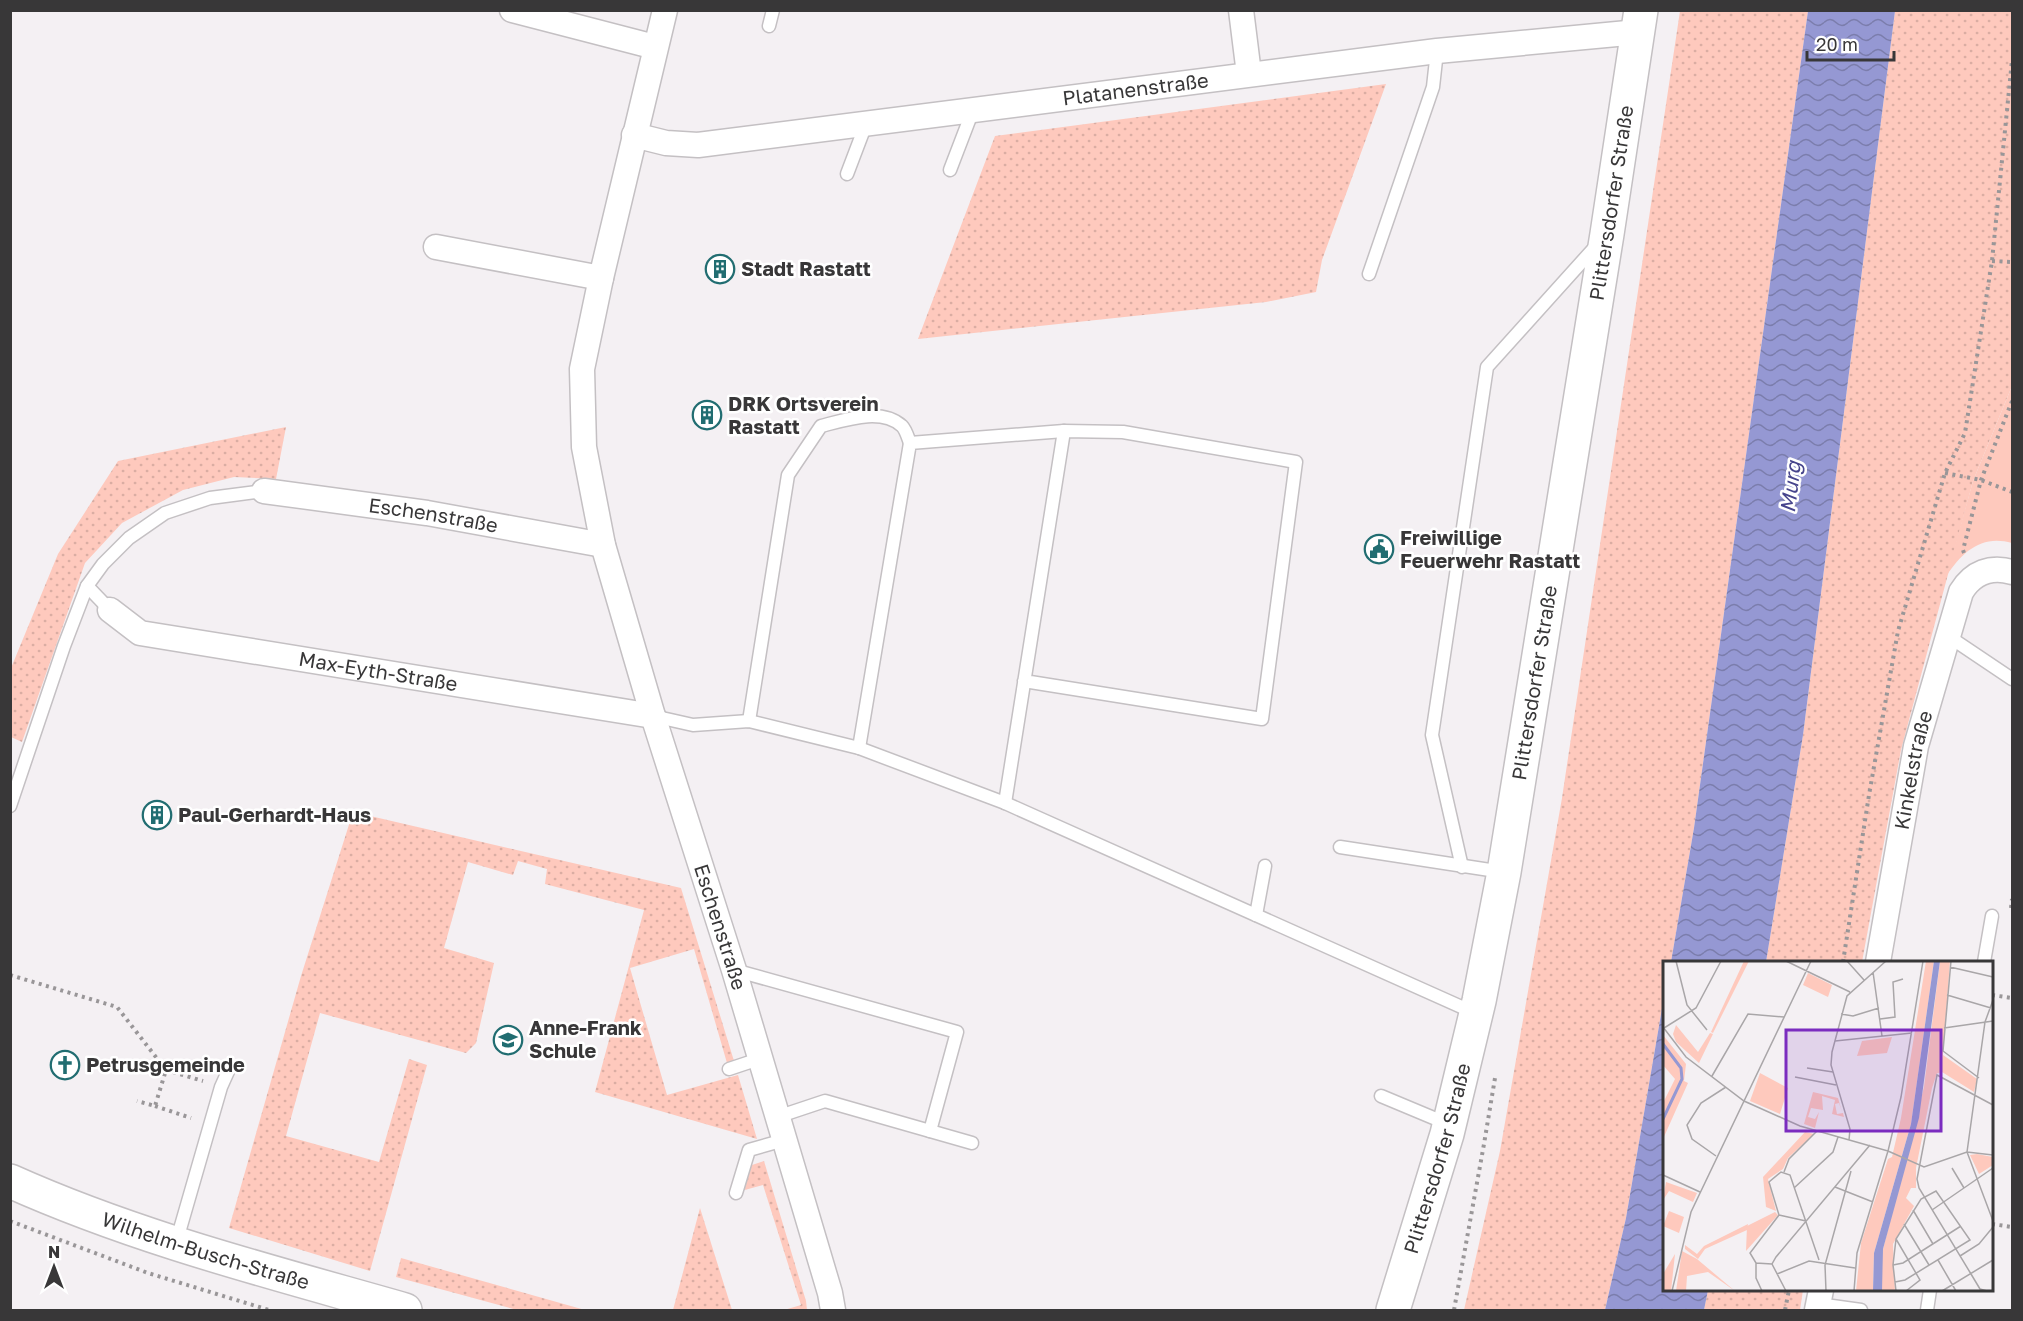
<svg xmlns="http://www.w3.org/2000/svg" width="2023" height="1321" viewBox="0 0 2023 1321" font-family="'Golos Text',sans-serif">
	<defs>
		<pattern id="grass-dots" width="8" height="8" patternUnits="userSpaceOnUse" patternTransform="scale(1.5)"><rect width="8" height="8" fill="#fec9bd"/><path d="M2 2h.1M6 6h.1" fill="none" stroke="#daada3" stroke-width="1.8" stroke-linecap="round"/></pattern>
		<pattern id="water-waves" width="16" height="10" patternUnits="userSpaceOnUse" patternTransform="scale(1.5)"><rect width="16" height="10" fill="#9598d3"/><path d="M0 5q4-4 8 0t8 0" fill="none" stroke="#7b7dac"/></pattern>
	</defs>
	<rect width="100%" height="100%" fill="#f4f0f3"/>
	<!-- grass -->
	<g fill="url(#grass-dots)">
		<polygon points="1680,11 1808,11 1694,828 1671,962 1664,962 1664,997 1626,1218 1605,1310 1464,1310 1500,1151 1562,798"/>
		<polygon points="1895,11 2012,11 2012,386 1973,481 1901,750 1862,962 1766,962 1803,735"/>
		<polygon points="1386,84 1322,260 1316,292 1266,302 918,339 995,136"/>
		<polygon points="286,427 276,479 234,477 183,490 122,523 85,563 22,742 11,737 11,668 58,554 118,461"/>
		<polygon points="353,812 681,888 734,1061 727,1063 694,949 630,968 667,1095 738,1075 757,1139 595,1092 644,910 545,884 547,869 518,861 513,875 468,862 444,948 494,963 476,1043 466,1053 320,1013 286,1136 379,1162 409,1059 427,1065 370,1271 229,1228 301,976"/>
		<polygon points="764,1161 806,1301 807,1310 784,1310 801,1305 763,1185 741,1191 749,1166"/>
		<polygon points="700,1208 732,1310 673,1310"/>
		<polygon points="401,1258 585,1310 517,1310 396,1277"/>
		<polygon points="1708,1290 1803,1290 1800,1310 1704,1310"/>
	</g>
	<!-- park -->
	<path fill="#fec9bd" d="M 2012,386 L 2012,543 C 1982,534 1962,552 1947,575 L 1973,481 Z"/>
	<!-- water -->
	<g fill="url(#water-waves)">
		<polygon points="1808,11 1895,11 1803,735 1766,962 1671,962 1694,828"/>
		<polygon points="1664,997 1664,1290 1708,1290 1704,1310 1605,1310 1626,1218"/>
	</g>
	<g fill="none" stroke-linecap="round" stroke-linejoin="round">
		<!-- lane casing -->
		<g stroke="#c4c0c3" stroke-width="15">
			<g id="lane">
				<polyline points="769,26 773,10"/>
				<polyline points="950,170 973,110"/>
				<polyline points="847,174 866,124"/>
				<polyline points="1369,274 1433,87 1437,51"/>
				<polyline points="87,586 110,610"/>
				<polyline points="1948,636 2012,679"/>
				<polyline points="653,716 693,725 749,721 859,748 1005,803 1475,1013"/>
				<path d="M 749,721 L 788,475 L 821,426 C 845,420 881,407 902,426 C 906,430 908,438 910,443"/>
				<polyline points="859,748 910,443 1064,431"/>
				<polyline points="1005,803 1064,431 1123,432 1296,462 1262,719 1024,681"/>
				<polyline points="10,806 64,646 87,586 103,564 129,538 165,513 210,498 264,491"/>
				<polyline points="1340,847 1503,872"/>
				<polyline points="1462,867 1432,735 1487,367 1596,246"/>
				<polyline points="1256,915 1265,866"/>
				<polyline points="1984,962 1992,916"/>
				<polyline points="734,970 957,1032 930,1131 825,1101 777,1117"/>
				<polyline points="729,1069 759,1059"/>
				<polyline points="1381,1096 1448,1124"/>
				<polyline points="930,1131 972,1143"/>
				<polyline points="736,1193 749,1150 784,1140"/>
				<polyline points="176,1243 221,1087 230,1067"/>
				<polyline points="1818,1304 1861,1310"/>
				<polyline points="1927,1310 1930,1290"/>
			</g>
		</g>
		<!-- street casing -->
		<g stroke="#c4c0c3" stroke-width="27">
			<g id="street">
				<polyline points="512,10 655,47"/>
				<path id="s1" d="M 665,10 L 601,278 L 582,369 L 584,447 L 603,545 L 653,716 L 734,970 L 830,1293 L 833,1310"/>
				<polyline points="1241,10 1249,74"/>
				<path id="s2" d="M 634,135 L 666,143 L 698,145 L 1437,51 L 1638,32"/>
				<polyline points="436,247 601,278"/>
				<path id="s3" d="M 264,491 L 427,513 L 603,545"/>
				<path id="s4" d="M 110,610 L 140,633 L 653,716"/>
				<path id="s5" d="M 1878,962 L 1916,746 L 1961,592 C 1973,572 1991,566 2012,572"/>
				<polyline points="1817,1310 1821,1290"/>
			</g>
		</g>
		<!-- secondary casing -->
		<g stroke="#c4c0c3" stroke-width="36">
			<g id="secondary">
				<path id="s6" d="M 10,1181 C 137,1238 272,1272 405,1310"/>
				<path id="s7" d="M 1393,1310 L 1447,1134 L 1479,1001 L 1504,872 L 1607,234 L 1641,10"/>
			</g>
		</g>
		<!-- path -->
		<g stroke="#999698" stroke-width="4" stroke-dasharray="3 4.5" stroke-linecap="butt">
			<polyline points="1992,261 2012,262"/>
			<polyline points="1945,473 1981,480 2012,492"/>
			<polyline points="1964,553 1963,550 1981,480 2012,401"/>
			<polyline points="2011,908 2012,899"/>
			<polyline points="1843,962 1869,795 1898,631 1945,473 1965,433 1992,261 2012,60"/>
			<polyline points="10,975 117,1007 166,1070 155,1106 137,1101"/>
			<polyline points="1992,995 2012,998"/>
			<polyline points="166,1070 203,1081"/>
			<polyline points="155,1106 191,1118"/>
			<polyline points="10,1221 148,1273 269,1310"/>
			<polyline points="1992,1224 2012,1227"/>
			<polyline points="1454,1310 1484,1144 1495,1078"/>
			<polyline points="1785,1310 1789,1290"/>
		</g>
		<!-- lane -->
		<use href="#lane" stroke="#fff" stroke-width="12"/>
		<!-- street -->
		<use href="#street" stroke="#fff" stroke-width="24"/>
		<!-- secondary -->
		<use href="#secondary" stroke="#fff" stroke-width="33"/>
	</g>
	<!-- icons -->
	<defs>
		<g id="building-ring" transform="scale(1.5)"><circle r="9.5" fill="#fff" stroke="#216d71" stroke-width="1.5"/><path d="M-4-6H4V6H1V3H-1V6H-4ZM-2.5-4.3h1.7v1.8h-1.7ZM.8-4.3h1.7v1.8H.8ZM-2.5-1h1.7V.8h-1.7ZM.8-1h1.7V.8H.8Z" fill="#216d71"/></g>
		<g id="civic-ring" transform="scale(1.5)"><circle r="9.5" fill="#fff" stroke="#216d71" stroke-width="1.5"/><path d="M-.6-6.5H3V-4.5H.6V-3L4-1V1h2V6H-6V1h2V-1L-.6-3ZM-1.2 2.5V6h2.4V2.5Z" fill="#216d71"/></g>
		<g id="school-ring" transform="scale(1.5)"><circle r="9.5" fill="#fff" stroke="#216d71" stroke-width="1.5"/><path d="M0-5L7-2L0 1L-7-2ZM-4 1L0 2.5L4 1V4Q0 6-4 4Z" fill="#216d71"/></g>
		<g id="church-ring" transform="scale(1.5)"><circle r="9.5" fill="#fff" stroke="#216d71" stroke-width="1.5"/><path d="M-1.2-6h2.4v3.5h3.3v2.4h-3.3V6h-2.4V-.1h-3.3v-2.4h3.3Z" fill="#216d71"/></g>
	</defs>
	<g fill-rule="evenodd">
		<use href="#building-ring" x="720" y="269"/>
		<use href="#building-ring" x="707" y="415"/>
		<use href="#civic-ring" x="1379" y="549"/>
		<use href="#building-ring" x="157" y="815"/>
		<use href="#school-ring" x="508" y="1040"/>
		<use href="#church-ring" x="65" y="1065"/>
	</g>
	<g text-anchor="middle" stroke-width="5" stroke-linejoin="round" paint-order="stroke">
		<!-- street labels -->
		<g font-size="20" fill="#383738" stroke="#fff">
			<text dy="7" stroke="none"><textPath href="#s2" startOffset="506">Platanenstraße</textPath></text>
			<text dy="7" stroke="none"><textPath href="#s7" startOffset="1130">Plittersdorfer Straße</textPath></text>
			<text dy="7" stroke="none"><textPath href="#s3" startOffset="171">Eschenstraße</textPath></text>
			<text dy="7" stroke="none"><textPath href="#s4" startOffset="279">Max-Eyth-Straße</textPath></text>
			<text dy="7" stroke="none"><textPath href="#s7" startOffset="644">Plittersdorfer Straße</textPath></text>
			<text dy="7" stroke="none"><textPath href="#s5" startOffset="195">Kinkelstraße</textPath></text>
			<text dy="7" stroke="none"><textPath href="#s1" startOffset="946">Eschenstraße</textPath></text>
			<text dy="7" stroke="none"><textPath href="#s7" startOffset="158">Plittersdorfer Straße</textPath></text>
			<text dy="7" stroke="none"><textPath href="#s6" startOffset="208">Wilhelm-Busch-Straße</textPath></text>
		</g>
		<!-- poi labels -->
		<g font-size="20" font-weight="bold" fill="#383738" stroke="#fff" text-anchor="start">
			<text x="741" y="276">Stadt Rastatt</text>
			<text x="728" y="411">DRK Ortsverein<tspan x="728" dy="23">Rastatt</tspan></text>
			<text x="1400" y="545">Freiwillige<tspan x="1400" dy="23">Feuerwehr Rastatt</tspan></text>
			<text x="178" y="822">Paul-Gerhardt-Haus</text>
			<text x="529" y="1035">Anne-Frank<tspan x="529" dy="23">Schule</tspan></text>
			<text x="86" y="1072">Petrusgemeinde</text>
		</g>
		<!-- water labels -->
		<g font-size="21" font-style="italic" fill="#46448c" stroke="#fff">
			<text transform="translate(1791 487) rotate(-83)" y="7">Murg</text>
		</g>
	</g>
	<!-- overview -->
	<g transform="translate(1663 961)">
		<rect width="330" height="330" fill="#f4f0f3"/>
		<path d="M 263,0 L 271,0 L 248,163 L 211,292 L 210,330 L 193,330 L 198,282 L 225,198 L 229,196 L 238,157 ZM 277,0 L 287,0 L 280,94 L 269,127 L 253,207 L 253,227 L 248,227 L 243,237 L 251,245 L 230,283 L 232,330 L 219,330 L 218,296 L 261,126 ZM 229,76 L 224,92 L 194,95 L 199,80 ZM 97,112 L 125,127 L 117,153 L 87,140 ZM 150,131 L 175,137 L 179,151 L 176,142 L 172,143 L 174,153 L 180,152 L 181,156 L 169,153 L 172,139 L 159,135 L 160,149 L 148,147 L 145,156 L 152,158 L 156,151 L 152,167 L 141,163 ZM 3,221 L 34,232 L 30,241 L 6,230 L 0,239 ZM 6,250 L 21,256 L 16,272 L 0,265 ZM 85,263 L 84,269 L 42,288 L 35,298 L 22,288 L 22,284 L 34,293 L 41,285 ZM 19,290 L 34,298 L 72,330 L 45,311 L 24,315 L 23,330 L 13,330 ZM 12,293 L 8,330 L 0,330 L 0,313 Z" fill="#fec9bd"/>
		<path d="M 81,0 L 86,0 L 50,72 L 48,71 ZM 13,64 L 35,91 L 47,72 L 50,73 L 36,102 L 13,81 L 10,73 ZM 0,74 L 23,103 L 21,120 L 25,122 L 0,178 L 0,142 L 12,118 L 0,104 ZM 142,171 L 151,173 L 125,197 L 120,208 L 105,218 L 113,250 L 103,246 L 100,216 Z" fill="#fec9bd"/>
		<path d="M 145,12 L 169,24 L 165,36 L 140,24 ZM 280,94 L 314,118 L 311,131 L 279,111 L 272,113 ZM 314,193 L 330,196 L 330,204 L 316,213 L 307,194 ZM 112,251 L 115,254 L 83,290 L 84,265 Z" fill="#fec9bd"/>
		<path d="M 271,0 L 277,0 L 256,157 L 220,288 L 219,330 L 210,330 L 211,292 L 248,163 Z" fill="#9598d3"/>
		<path fill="none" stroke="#9598d3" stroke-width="3" d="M 0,83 L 18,107 L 19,118 L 0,158"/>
		<path fill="none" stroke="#a9a6a8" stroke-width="1.5" d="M 13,0 L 24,44 L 44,69M 123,0 L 187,31M 184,0 L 201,19M 260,0 L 238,136 L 225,190 L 261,206 L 304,191 L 330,194M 288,0 L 280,90 L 316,117M 287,6 L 330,16M 210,11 L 219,75M 284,34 L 328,47M 178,53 L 190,55 L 216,47M 217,58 L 232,56 L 230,21 L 240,18M 0,66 L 23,96 L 81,140 L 137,165 L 225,190 L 194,292 L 191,330M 1,67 L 33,47 L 58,0M 281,67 L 330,60M 172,80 L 249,72M 144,107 L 170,111M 49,115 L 85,53 L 121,56M 132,116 L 173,124M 186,179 L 187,168 L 168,104 L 169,91 L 184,35 L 223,0M 304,191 L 322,61 L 330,39M 304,191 L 330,260M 53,195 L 29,178 L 24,164 L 38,142 L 63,126M 289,207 L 301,227M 121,211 L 126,198 L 154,170M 0,214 L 37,231M 172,226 L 210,241M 131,227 L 170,191 L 175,176M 250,249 L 270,283M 269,249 L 330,207M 116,254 L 143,260M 241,263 L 266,304M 233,278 L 257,319 L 243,330M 297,295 L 316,283 L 330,266M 275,299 L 293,330M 93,302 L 93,317 L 99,330M 109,303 L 93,302 L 87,292 L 116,254 L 106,221 L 118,211 L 127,214 L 156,299M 230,304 L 240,302 L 298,265M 114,313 L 146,300 L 192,307M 232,321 L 242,319 L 307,279 L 273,230 L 258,238 L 233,278 L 230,304 L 232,321 L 233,330M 9,330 L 28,251 L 148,0M 123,330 L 109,303 L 113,296 L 207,184M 163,330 L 162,304 L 188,210M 279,330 L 330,299M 324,330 L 317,328 L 308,313 L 256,227 L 254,218 L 274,114 L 330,144"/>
		<path fill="#7b2cbf" fill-opacity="0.15" stroke="#7b2cbf" stroke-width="3" d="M 123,69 L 278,69 L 278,170 L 123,170 Z"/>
		<rect width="330" height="330" fill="none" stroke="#383738" stroke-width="3"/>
	</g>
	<!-- border -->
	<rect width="2023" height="1321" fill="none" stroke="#383738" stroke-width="24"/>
	<!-- north arrow -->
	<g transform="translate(54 1267)" stroke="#ffffff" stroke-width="4.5" paint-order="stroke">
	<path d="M0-4.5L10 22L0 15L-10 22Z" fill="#383738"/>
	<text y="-9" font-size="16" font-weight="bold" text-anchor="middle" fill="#383738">N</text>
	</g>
	<!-- scale -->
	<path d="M1807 51v9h87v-9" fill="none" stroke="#383738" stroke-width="3"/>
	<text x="1816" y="51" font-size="18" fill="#383738" stroke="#ffffff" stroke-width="4.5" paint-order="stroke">20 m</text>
</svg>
